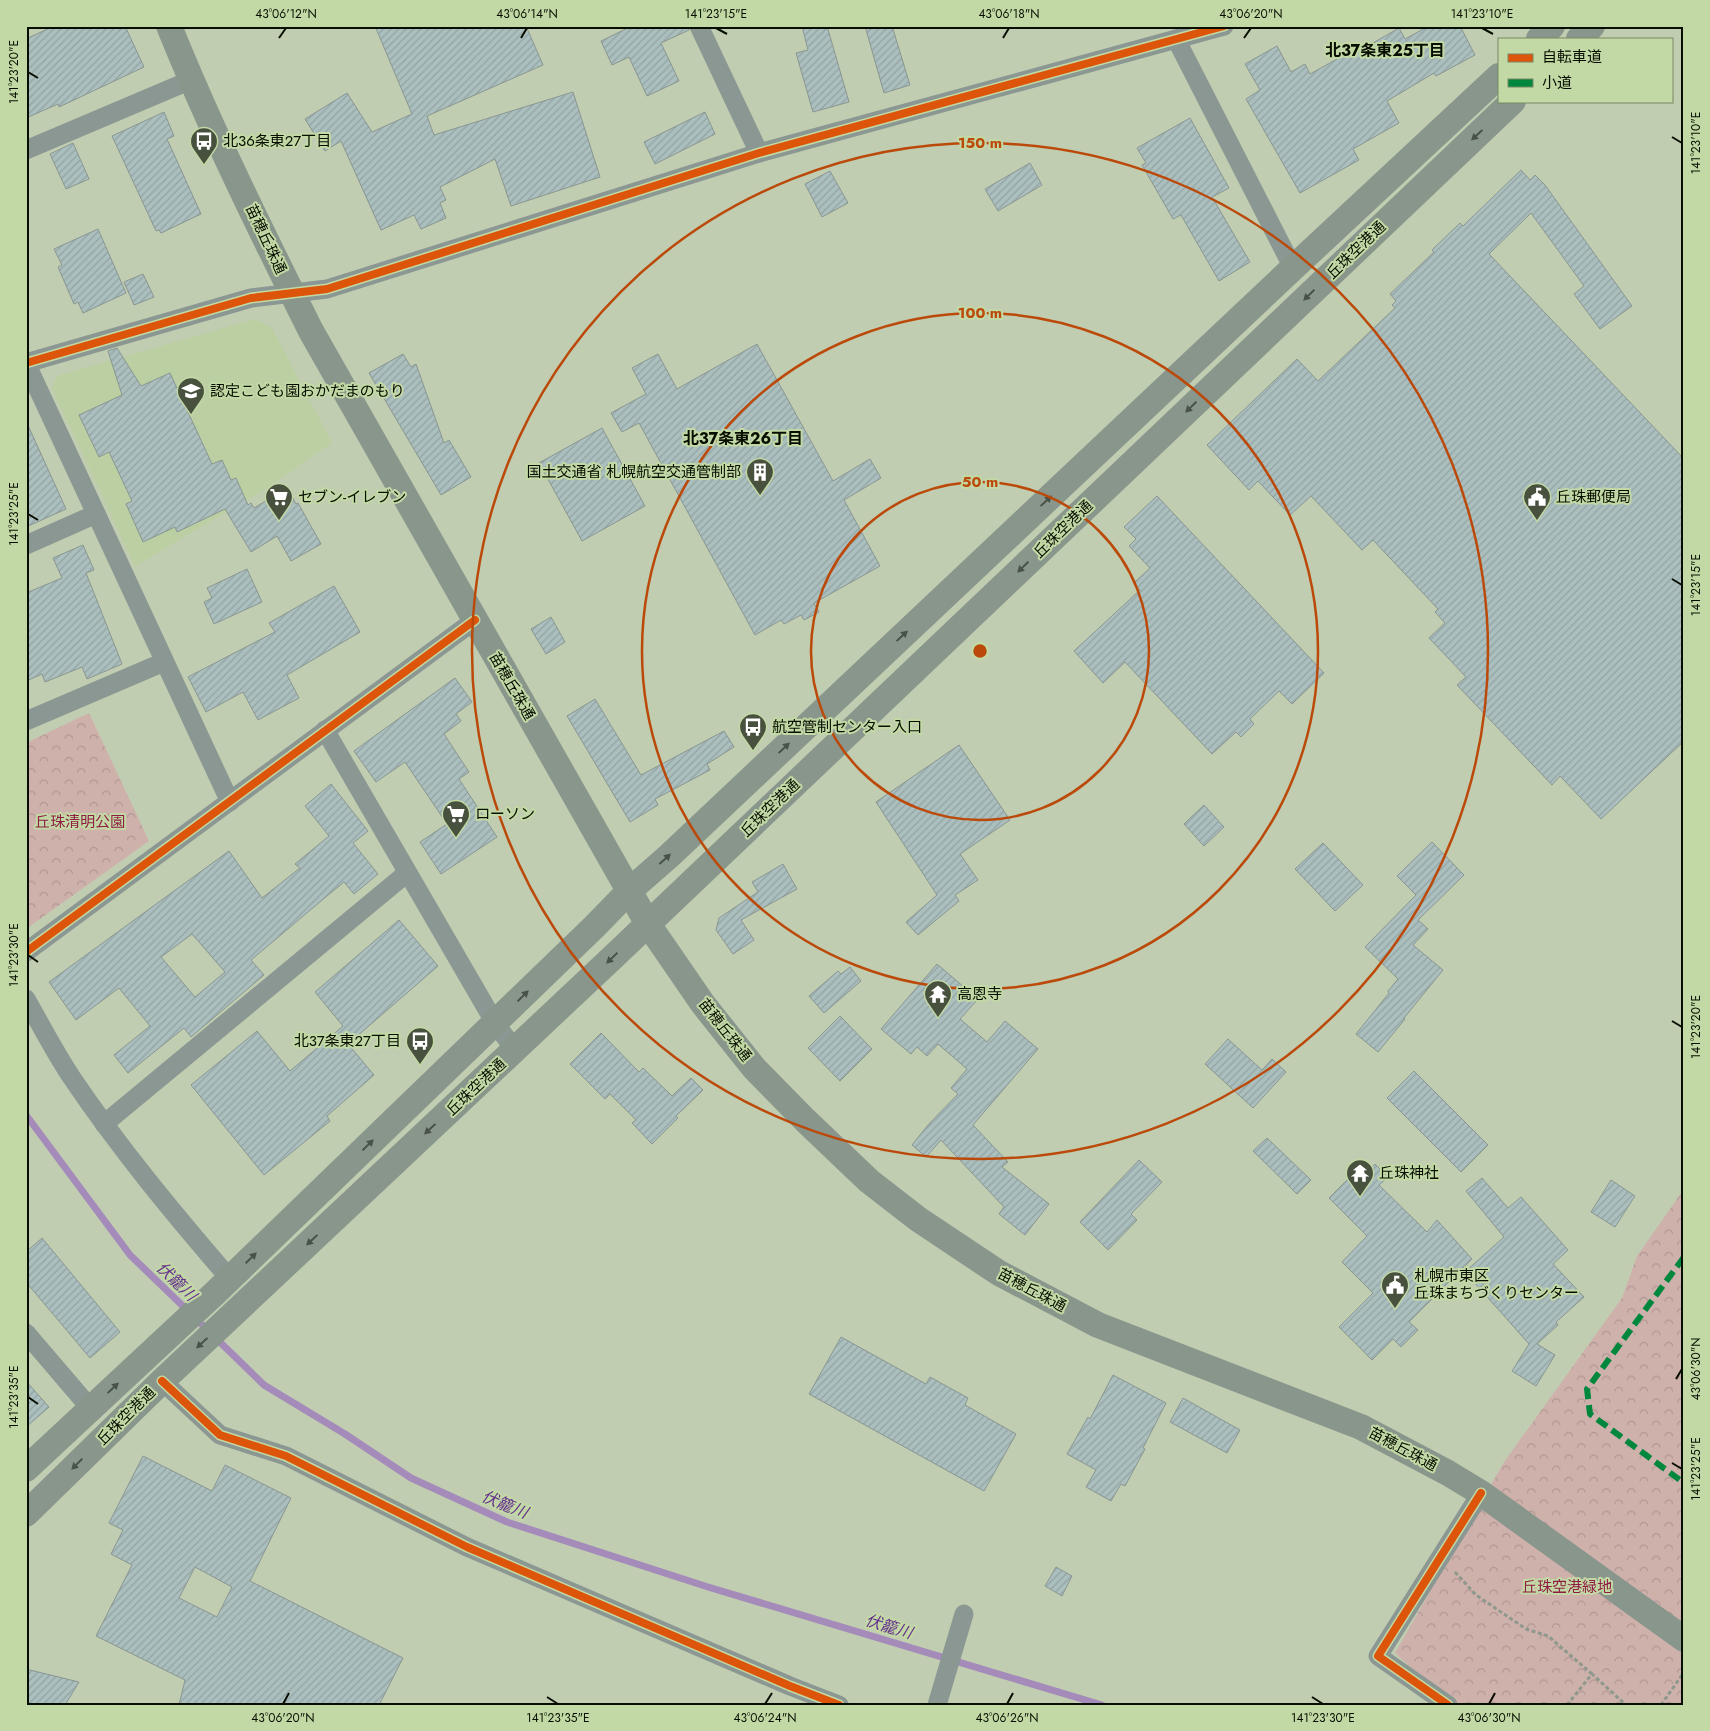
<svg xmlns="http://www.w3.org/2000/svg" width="1710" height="1731" viewBox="0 0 1710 1731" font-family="Jost,'Noto Sans JP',sans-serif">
	<defs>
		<pattern id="park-crowns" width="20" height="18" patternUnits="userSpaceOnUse" patternTransform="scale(1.25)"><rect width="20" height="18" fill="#cfb1ac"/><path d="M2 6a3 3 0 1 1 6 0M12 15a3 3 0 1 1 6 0" fill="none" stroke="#b09792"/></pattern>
		<pattern id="building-hatch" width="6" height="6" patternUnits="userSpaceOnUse" patternTransform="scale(1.25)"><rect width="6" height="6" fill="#abbfbf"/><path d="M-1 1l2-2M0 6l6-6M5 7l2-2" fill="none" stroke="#92a3a2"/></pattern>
	</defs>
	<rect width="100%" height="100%" fill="#c1cdb1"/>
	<!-- built -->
	<polygon fill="#bccfa2" points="255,319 272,328 332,443 264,490 135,566 52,388 57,376"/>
	<!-- park -->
	<g fill="url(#park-crowns)">
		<polygon points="89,713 149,841 26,929 26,743"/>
		<polygon points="1684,1189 1684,1705 1452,1705 1395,1653 1504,1462 1622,1298 1637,1256"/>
	</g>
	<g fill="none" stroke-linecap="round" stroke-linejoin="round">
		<!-- stream -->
		<g stroke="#a48bb9" stroke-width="7">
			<polyline points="26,1115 130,1255 188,1311"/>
			<polyline points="195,1318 264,1385 345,1434 411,1478 507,1522 708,1587 1102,1705"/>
		</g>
	</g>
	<!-- building -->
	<g fill="url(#building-hatch)" stroke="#899691" fill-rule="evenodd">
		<polygon points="54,26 125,26 144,67 59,107 58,104 26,118 26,39"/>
		<polygon points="375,26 526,26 543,65 427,116 434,135 573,92 600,177 511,206 495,159 440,187 446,200 440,203 446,218 421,229 414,215 381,230 341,141 325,151 305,119 347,93 372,132 412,114"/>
		<polygon points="632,26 688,26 689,30 661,43 679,81 647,96 629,57 612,65 601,41"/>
		<polygon points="802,26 827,26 849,102 813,112 796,53 808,50"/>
		<polygon points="865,26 892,26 910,85 884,93"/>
		<polygon points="1429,26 1460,26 1475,55 1436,76 1434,73 1387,101 1399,123 1353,149 1359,160 1300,193 1246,99 1260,90 1245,64 1277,46 1291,72 1305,64 1310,74 1357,48 1359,51 1399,28 1405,39"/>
		<polygon points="164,112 174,136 167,139 201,214 161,233 159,230 156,231 112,136"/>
		<polygon points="705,112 715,134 655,164 644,142"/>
		<polygon points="1190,118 1229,188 1212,197 1250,262 1219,281 1181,215 1173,219 1142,165 1146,163 1137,148"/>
		<polygon points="73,143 89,179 66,189 50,154"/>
		<polygon points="1030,163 1042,185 998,211 985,189"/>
		<polygon points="1521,170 1530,180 1535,175 1545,185 1632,306 1600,329 1574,294 1584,286 1531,213 1489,254 1684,459 1684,741 1601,819 1560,776 1552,785 1457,685 1466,677 1429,638 1445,623 1435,612 1438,609 1373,540 1362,550 1311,496 1290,515 1258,481 1249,490 1207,445 1297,359 1318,381 1395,308 1392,305 1396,301 1390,294 1434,252 1432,250 1460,223 1463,226"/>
		<polygon points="830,171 848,203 822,217 805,184"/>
		<polygon points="98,229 126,293 83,313 78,302 74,304 58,267 62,265 54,249"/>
		<polygon points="143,274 154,297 134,305 124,282"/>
		<polygon points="757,344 833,481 870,459 881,478 844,500 880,566 814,603 819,612 804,620 801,615 784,624 781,620 755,635 639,423 622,432 611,413 646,394 632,368 658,354 677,389"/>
		<polygon points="117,348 141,386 170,373 212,464 222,460 231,480 236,478 248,505 251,503 254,508 276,495 278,499 290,493 296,504 298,503 321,544 291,561 277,536 251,552 225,509 177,532 175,527 143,542 126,504 132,501 109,452 99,457 79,415 122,395 108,351"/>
		<polygon points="403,354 411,367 416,364 444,443 449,440 471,477 441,495 369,373"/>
		<polygon points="26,421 66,509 26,527"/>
		<polygon points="602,428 645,506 582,541 539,463"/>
		<polygon points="1157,496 1324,673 1292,704 1279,691 1250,719 1254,724 1241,737 1236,732 1212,754 1125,662 1103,683 1074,651 1140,590 1134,583 1150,568 1129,546 1136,539 1124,527"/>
		<polygon points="83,545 94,570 86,573 122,664 87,679 82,667 45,682 42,674 26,681 26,593 62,578 53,558"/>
		<polygon points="247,569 262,602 214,624 204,602 212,598 207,588"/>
		<polygon points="334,586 360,632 287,675 299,698 258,720 243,692 206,712 188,677 275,632 269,623"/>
		<polygon points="551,617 565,642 546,654 531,629"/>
		<polygon points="455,678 472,702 456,714 461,721 444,734 469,772 459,779 497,837 441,874 420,842 447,824 405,762 376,782 354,751"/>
		<polygon points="595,699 641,775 724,731 734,747 707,764 710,770 655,799 658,805 630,822 567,716"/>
		<polygon points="959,745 1010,820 960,854 978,880 955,895 959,901 918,935 906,922 937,895 876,802"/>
		<path d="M 331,784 L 368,831 L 353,843 L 378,874 L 354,894 L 344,882 L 327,896 L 251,960 L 264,975 L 191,1037 L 184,1028 L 128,1073 L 114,1055 L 150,1026 L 119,988 L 76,1020 L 49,982 L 229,851 L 262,898 L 300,868 L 295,864 L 329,836 L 305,806 ZM 192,934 L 225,972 L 195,997 L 161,957 Z"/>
		<polygon points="1204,805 1224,827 1204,846 1184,824"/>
		<polygon points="1432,842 1464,875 1418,920 1428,929 1413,945 1443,970 1404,1018 1405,1019 1378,1052 1356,1034 1389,993 1388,991 1398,979 1365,947 1416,895 1397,876"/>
		<polygon points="1323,843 1363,885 1335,911 1295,869"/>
		<polygon points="783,864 797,889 741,920 754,940 733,954 716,930 719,918 758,892 752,882"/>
		<polygon points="399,920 438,966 348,1044 374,1075 327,1116 330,1121 264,1175 191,1085 257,1031 290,1071 343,1026 315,992"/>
		<polygon points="937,964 978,999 960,1019 987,1042 1005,1021 1038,1049 973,1125 1008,1162 1002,1167 1049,1204 1025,1235 999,1214 1004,1207 941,1140 926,1157 912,1145 928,1125 958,1094 951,1088 967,1069 938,1044 927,1056 917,1047 911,1054 881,1029"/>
		<polygon points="850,967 861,981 824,1013 809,996 838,971 841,974"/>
		<polygon points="840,1016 872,1049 840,1081 808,1048"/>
		<polygon points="601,1033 639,1072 643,1068 672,1096 691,1078 703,1090 676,1116 678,1118 652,1144 632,1123 636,1120 610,1094 605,1099 570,1064"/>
		<polygon points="1228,1039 1262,1070 1272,1059 1286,1072 1253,1108 1205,1064"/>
		<polygon points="1414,1071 1488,1145 1461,1172 1387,1098"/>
		<polygon points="1267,1138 1311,1180 1297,1194 1253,1151"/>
		<polygon points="1139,1160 1162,1182 1131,1214 1137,1220 1108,1250 1080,1222"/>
		<polygon points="1375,1164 1388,1177 1379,1185 1427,1232 1437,1220 1472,1259 1409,1322 1418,1330 1401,1347 1393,1339 1372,1360 1339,1327 1373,1293 1342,1262 1367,1236 1329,1198 1357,1170 1363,1176"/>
		<polygon points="1482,1178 1508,1208 1521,1197 1568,1250 1553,1264 1584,1297 1556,1322 1558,1325 1537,1344 1555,1355 1536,1386 1512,1371 1529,1344 1465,1272 1504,1237 1466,1191"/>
		<polygon points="1611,1180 1635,1196 1615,1227 1591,1212"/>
		<polygon points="42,1238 120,1332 90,1358 26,1282 26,1252"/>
		<polygon points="841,1337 926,1384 930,1377 968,1398 965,1405 1016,1434 984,1491 809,1394"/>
		<polygon points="1113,1375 1166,1403 1143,1448 1145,1449 1125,1486 1121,1484 1111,1501 1086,1487 1096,1470 1067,1454 1088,1417 1090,1419"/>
		<polygon points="26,1381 49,1407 26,1427"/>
		<polygon points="1183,1398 1240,1430 1227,1453 1170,1422"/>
		<path d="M 143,1456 L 212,1491 L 225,1465 L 291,1498 L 250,1581 L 403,1658 L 379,1705 L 179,1705 L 185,1680 L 96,1636 L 132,1565 L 111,1554 L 123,1530 L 109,1523 ZM 195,1567 L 232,1587 L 217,1617 L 179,1598 Z"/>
		<polygon points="1056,1567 1072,1576 1062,1596 1045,1586"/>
		<polygon points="26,1669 79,1682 65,1705 26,1705"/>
	</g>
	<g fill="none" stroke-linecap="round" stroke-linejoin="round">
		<!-- path -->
		<g stroke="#8f988c" stroke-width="3" stroke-dasharray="4 2.5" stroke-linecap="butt">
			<polyline points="1455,1572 1476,1595 1526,1629 1548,1636 1592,1674"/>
			<polyline points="1567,1705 1592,1674 1626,1705"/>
			<polyline points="1661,1705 1682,1675"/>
		</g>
		<!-- street -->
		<g stroke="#8b9792" stroke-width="19">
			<polyline points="699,26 759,153"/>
			<polyline points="1176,39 1293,268"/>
			<polyline points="26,150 191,80"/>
			<polyline points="26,363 251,298 327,289 759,153 1224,26"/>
			<polyline points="26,363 230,802"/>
			<polyline points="26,545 96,514"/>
			<polyline points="26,721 164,662"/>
			<polyline points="325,730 495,1023 515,1050"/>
			<polyline points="26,952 475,620"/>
			<path d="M 26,999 C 41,1025 55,1053 72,1078 C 120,1149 174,1214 230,1279"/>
			<polyline points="104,1124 407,873"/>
			<polyline points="26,1333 91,1409"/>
			<polyline points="162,1381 220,1435 286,1456 467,1547 790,1686 839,1705"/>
			<polyline points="937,1705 964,1614"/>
			<polyline points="1448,1705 1378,1656 1481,1493"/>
		</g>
		<!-- secondary -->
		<g stroke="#89968c" stroke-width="26">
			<path d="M 169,26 C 211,130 261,231 311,331 L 648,924 L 703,1004 L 754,1068 L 805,1120 L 869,1181 L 918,1219 L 999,1273 L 1098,1325 L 1361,1427 L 1448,1473 L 1481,1493 L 1684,1639"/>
			<polyline points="1539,39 1552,26"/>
			<polyline points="1579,39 1592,26"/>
			<polyline points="26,1469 216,1292 595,926 629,891 669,856 1293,268 1499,76"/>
			<polyline points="26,1514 162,1381 611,959 1513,101"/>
		</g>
		<!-- quiet -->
		<polyline stroke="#00873e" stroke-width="6" stroke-dasharray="12 6" stroke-linecap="butt" points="1684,1257 1587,1389 1590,1414 1684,1483"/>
		<!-- cycleway casing -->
		<g stroke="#c3d9a5" stroke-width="11">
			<g id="cycleway">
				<polyline points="26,363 251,298 327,289 759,153 1224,26"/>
				<polyline points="26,952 475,620"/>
				<polyline points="162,1381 220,1435 286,1456 467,1547 790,1686 839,1705"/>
				<polyline points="1448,1705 1378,1656 1481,1493"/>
			</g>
		</g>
		<!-- cycleway -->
		<use href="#cycleway" stroke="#dd550b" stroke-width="8"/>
	</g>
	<!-- one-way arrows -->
	<defs><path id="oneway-solid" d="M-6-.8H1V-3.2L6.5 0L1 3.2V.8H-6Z" transform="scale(1.25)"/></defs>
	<g fill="#485246">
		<use href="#oneway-solid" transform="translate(1477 135) rotate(137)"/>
		<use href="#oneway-solid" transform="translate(1309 295) rotate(136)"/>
		<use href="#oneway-solid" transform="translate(1191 407) rotate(136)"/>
		<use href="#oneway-solid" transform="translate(1046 501) rotate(-43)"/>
		<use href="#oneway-solid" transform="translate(1023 567) rotate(136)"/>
		<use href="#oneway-solid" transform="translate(902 636) rotate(-43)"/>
		<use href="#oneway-solid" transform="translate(784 748) rotate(-43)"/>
		<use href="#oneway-solid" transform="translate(665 859) rotate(-42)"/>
		<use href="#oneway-solid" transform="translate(612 958) rotate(136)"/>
		<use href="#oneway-solid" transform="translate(523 996) rotate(-44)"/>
		<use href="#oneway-solid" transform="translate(430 1129) rotate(137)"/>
		<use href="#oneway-solid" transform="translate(368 1145) rotate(-44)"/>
		<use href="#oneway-solid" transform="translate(312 1240) rotate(137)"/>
		<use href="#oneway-solid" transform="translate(251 1258) rotate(-44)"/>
		<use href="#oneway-solid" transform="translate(202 1343) rotate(137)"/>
		<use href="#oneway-solid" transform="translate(113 1388) rotate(-43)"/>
		<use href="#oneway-solid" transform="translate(77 1464) rotate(135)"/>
	</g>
	<!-- ticks -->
	<path fill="none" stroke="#070e00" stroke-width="2" d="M 716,28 L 727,34M 1482,28 L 1493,34M 279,38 L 286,28M 521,38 L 527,28M 1003,38 L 1009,28M 1244,38 L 1251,28M 28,72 L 38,78M 1672,137 L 1682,143M 28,514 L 38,520M 1672,579 L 1682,585M 28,955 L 38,962M 1672,1021 L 1682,1027M 1676,1379 L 1682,1369M 28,1397 L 38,1404M 1672,1463 L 1682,1469M 547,1697 L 558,1704M 1312,1697 L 1323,1704M 283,1704 L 289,1693M 765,1704 L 772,1693M 1007,1704 L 1013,1693M 1489,1704 L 1495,1693"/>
	<!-- distance rings -->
	<g fill="none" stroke="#bb4a0a" stroke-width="2.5">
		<circle cx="980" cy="651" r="169"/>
		<circle cx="980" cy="651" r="338"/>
		<circle cx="980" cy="651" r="508"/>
	</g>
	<!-- icons -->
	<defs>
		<g id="bus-pin" transform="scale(1.4375)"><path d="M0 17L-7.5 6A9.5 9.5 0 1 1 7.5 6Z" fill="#48513e" stroke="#c3d9a5"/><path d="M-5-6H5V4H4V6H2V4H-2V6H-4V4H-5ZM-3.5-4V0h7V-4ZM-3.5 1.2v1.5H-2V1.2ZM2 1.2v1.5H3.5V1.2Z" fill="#fff"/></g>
		<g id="school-pin" transform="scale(1.4375)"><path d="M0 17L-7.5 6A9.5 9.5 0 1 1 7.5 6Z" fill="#48513e" stroke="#c3d9a5"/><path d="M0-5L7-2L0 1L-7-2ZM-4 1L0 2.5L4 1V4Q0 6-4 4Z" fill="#fff"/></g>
		<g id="building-pin" transform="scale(1.4375)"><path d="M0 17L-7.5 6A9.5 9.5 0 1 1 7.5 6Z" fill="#48513e" stroke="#c3d9a5"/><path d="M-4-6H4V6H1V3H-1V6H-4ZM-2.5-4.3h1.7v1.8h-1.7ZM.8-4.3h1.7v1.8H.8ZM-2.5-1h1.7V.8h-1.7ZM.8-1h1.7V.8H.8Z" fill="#fff"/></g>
		<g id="supermarket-pin" transform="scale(1.4375)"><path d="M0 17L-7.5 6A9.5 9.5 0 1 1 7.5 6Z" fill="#48513e" stroke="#c3d9a5"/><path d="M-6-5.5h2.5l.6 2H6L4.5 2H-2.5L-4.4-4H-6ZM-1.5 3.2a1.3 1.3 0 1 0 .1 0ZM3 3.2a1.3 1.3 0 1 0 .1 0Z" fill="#fff"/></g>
		<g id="civic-pin" transform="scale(1.4375)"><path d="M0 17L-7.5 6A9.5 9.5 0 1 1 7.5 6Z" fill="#48513e" stroke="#c3d9a5"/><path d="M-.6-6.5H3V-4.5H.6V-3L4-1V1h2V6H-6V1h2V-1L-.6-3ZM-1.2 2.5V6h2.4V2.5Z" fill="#fff"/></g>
		<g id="temple-pin" transform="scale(1.4375)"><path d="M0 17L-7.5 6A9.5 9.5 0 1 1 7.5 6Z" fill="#48513e" stroke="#c3d9a5"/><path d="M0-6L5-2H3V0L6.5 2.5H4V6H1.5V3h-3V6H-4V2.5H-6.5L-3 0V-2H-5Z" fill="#fff"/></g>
	</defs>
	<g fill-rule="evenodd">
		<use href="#bus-pin" x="204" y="141"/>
		<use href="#school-pin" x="191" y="391"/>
		<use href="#building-pin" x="760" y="472"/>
		<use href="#supermarket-pin" x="279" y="497"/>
		<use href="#civic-pin" x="1537" y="497"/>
		<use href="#bus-pin" x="753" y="727"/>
		<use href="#supermarket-pin" x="456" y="814"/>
		<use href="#temple-pin" x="938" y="994"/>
		<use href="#bus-pin" x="420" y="1041"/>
		<use href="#temple-pin" x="1360" y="1173"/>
		<use href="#civic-pin" x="1395" y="1285"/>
	</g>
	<g text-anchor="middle" stroke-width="4" stroke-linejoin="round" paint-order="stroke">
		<!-- poi labels -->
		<g font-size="15" fill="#070e00" stroke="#c3d9a5" text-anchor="start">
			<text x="223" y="146">北36条東27丁目</text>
			<text x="210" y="396">認定こども園おかだまのもり</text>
			<text x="741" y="477" text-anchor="end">国土交通省 札幌航空交通管制部</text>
			<text x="298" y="502">セブン-イレブン</text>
			<text x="1556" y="502">丘珠郵便局</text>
			<text x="772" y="732">航空管制センター入口</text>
			<text x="475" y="819">ローソン</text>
			<text x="957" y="999">高恩寺</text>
			<text x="401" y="1046" text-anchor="end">北37条東27丁目</text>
			<text x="1379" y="1178">丘珠神社</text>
			<text x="1414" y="1281">札幌市東区<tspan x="1414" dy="17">丘珠まちづくりセンター</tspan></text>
		</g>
		<!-- street labels -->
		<g font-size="15" fill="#070e00" stroke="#c3d9a5">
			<text transform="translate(266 239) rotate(65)" y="5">苗穂丘珠通</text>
			<text transform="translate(1356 250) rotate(-44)" y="5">丘珠空港通</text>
			<text transform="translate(1063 529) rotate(-44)" y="5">丘珠空港通</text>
			<text transform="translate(512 686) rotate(60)" y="5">苗穂丘珠通</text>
			<text transform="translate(770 808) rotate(-44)" y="5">丘珠空港通</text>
			<text transform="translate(725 1030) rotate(52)" y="5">苗穂丘珠通</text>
			<text transform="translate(476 1087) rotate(-43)" y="5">丘珠空港通</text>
			<text transform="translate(1032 1290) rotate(28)" y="5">苗穂丘珠通</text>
			<text transform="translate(126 1416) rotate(-45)" y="5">丘珠空港通</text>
			<text transform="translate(1403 1449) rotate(28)" y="5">苗穂丘珠通</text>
		</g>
		<!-- park labels -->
		<g font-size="15" fill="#8f1c43" stroke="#c3d9a5">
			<text x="80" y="827">丘珠清明公園</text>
			<text x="1567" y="1592">丘珠空港緑地</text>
		</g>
		<!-- neighbourhood labels -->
		<g font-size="16" font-weight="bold" fill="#070e00" stroke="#c3d9a5">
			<text x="1385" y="56">北37条東25丁目</text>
			<text x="743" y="444">北37条東26丁目</text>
		</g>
		<!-- water labels -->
		<g font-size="16" font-style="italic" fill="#64308e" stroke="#c3d9a5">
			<text transform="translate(177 1281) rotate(44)" y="6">伏籠川</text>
			<text transform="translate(505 1504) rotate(22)" y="6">伏籠川</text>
			<text transform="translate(889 1626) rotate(17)" y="6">伏籠川</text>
		</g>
	</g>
	<circle cx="980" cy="651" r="8" fill="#bb4a0a" stroke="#c3d9a5" stroke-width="2.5"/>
	<g font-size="15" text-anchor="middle" font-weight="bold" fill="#bb4a0a" stroke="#c3d9a5" stroke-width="4" stroke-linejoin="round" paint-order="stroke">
		<text x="980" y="148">150 m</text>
		<text x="980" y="318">100 m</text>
		<text x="980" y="487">50 m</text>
	</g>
	<!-- border -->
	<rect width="1710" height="1731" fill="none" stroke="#c3d9a5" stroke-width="55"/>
	<!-- legend -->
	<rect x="1498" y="38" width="175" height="65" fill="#c3d9a5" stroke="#788863"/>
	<rect x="1508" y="54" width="25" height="8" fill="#dd550b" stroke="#788863"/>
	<text x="1542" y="62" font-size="15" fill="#070e00">自転車道</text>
	<rect x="1508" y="79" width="25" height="8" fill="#00873e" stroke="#788863"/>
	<text x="1542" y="88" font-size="15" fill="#070e00">小道</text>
	<rect x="28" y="28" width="1654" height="1676" fill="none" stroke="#070e00" stroke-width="2"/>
	<g font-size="12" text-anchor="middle" fill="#070e00">
		<text x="286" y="18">43°06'12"N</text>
		<text x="527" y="18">43°06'14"N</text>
		<text x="716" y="18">141°23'15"E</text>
		<text x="1009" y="18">43°06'18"N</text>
		<text x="1251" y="18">43°06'20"N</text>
		<text x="1482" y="18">141°23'10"E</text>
		<text transform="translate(14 72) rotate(-90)" y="4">141°23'20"E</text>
		<text transform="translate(1696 143) rotate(-90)" y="4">141°23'10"E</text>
		<text transform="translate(14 514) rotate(-90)" y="4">141°23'25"E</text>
		<text transform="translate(1696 585) rotate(-90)" y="4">141°23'15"E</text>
		<text transform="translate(14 955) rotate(-90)" y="4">141°23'30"E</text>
		<text transform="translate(1696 1027) rotate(-90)" y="4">141°23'20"E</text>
		<text transform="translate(1696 1369) rotate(-90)" y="4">43°06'30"N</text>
		<text transform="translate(14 1397) rotate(-90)" y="4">141°23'35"E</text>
		<text transform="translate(1696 1469) rotate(-90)" y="4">141°23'25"E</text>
		<text x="283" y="1722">43°06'20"N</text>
		<text x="558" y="1722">141°23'35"E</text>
		<text x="765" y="1722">43°06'24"N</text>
		<text x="1007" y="1722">43°06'26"N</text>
		<text x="1323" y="1722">141°23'30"E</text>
		<text x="1489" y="1722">43°06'30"N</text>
	</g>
</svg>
